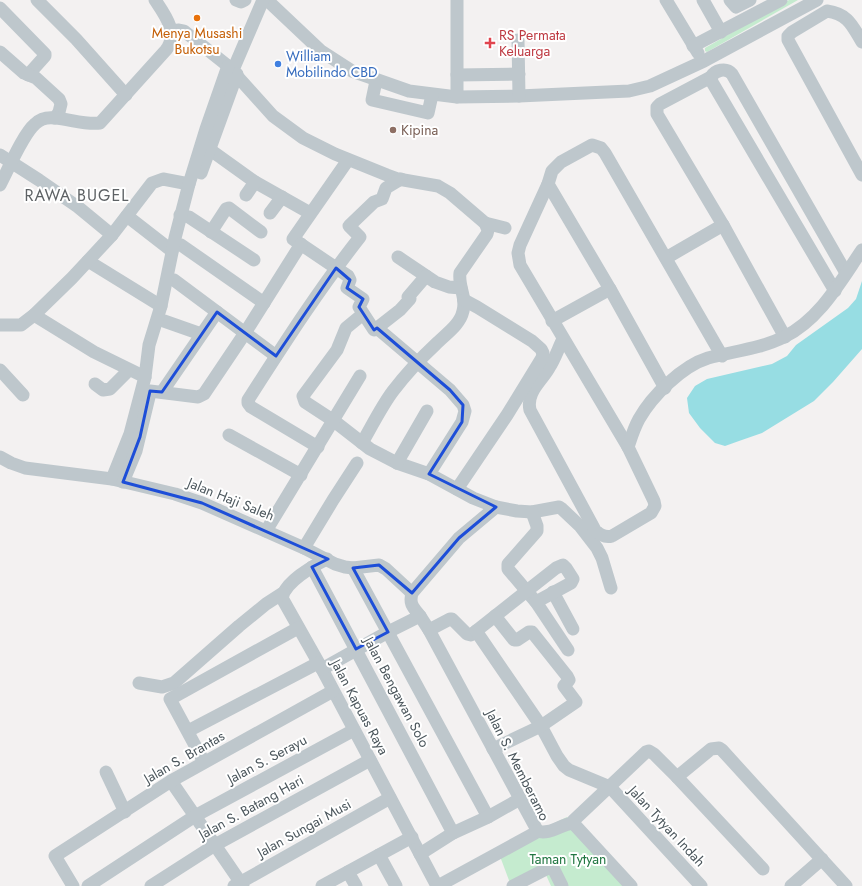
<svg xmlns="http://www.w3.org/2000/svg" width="862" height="886" viewBox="0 0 862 886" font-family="Jost,sans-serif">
	<rect width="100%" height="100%" fill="#f3f1f1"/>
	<!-- green -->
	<g fill="#c5ebcf">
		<polygon points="789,0 798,0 707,52 705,51 705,48"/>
		<polygon points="567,817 626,886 551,886 542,866 510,883 498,851 529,835"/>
	</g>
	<!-- water -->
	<polygon fill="#97dde3" points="862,281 862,349 833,382 814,401 762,433 739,441 725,446 715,443 700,428 689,413 687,398 695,386 707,379 772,364 787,356 796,345 848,308 856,299"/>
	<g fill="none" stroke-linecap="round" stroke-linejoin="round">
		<!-- minor -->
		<g stroke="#bec7cc" stroke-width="13">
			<polyline points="37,0 76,39 126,95"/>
			<polyline points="236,0 241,2 245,0"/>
			<polyline points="267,0 321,51 352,71 409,91 457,97 519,96 629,91 650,86 704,61 817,0"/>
			<polyline points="666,0 698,53"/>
			<polyline points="703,0 721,32"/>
			<polyline points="730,0 736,7 750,0"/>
			<polyline points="0,8 45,54 45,56 28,75"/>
			<path d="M 171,31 L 179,30 L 184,31 L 228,66 L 273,116 L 303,138 L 335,154 L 387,175 L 398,179 L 438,186 L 450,193 L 485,223 L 488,230 L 487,234 L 460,273 C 458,286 467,298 463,311 C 460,325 446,334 436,344 C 421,358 406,374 393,391 C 381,407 372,426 362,443"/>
			<polyline points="518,40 519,96"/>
			<path d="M 862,42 C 852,25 848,14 827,11 L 792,32 L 788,36 L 788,40 L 862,175"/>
			<polyline points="693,46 781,0"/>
			<polyline points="0,52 24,73 36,78 59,99 61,104 59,112 55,118"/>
			<polyline points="233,70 263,0"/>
			<polyline points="457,75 519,74"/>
			<polyline points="711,77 660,104 657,107 657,114 723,225 785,337"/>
			<polyline points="376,81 372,100 428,113 432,95"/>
			<polyline points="457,97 457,0"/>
			<polyline points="209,149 255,182 310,213"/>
			<polyline points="0,155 39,180 78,207 112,235"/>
			<polyline points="348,160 293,239 348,276 350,280 347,288 363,299 359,307 374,330 377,328 450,390 463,405 465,411 462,422 429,474"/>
			<polyline points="201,173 237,74"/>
			<polyline points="548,184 610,289 665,388"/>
			<path d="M 0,185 C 8,170 23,134 35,124 C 40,119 47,117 55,118 C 69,119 86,125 100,123 L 166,50 C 179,33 165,15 155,0"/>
			<polyline points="246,195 255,182"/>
			<polyline points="270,213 282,197"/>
			<polyline points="180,215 189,217 254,260"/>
			<polyline points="127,216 172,251"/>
			<polyline points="485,223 505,228"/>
			<polyline points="211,232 226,209 229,208 261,232"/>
			<polyline points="181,245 264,303"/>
			<polyline points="398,257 435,282 449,287 461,288"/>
			<polyline points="666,258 723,225"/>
			<polyline points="88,261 161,306"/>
			<polyline points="174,280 276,356"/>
			<path d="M 835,291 L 712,82 L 711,77 C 715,70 726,67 732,74 L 846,273"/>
			<polyline points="363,314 346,328 337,350 303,396 305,402 334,421 370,449 397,463 429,474 473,498 496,507 517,511 532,512 559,507 562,509 580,526 597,548 602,558 611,588"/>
			<polyline points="34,315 94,352 145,377"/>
			<polyline points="164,321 201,334"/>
			<polyline points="552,321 610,289"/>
			<polyline points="0,325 21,325 34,315 72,278 112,235 152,183 163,179 189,184"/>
			<polyline points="377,328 400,310 410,299 408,297 426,276"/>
			<path d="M 563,339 C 558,349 555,359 549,368 C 541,382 526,392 530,410 L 595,530 C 600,535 605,538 612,536 L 651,513 L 655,506 L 654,501 L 628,447 L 520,265 L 518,253 L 520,245 L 548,184 L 552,171 L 561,162 L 592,145 L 601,148 L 605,153 L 722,356"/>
			<polyline points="0,370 23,395"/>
			<polyline points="95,384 103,390 110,389 129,370"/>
			<polyline points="150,391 198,397 204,394 245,333 301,244"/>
			<polyline points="162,392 217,312"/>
			<polyline points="229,435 301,475"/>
			<path d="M 318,447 L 251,407 L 248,403 L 248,400 C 284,344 319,289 360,237 L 349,226 L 374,202 L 382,199 L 386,188 L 401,179"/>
			<path d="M 628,447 C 631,438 634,428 639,419 C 652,396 682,366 708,358 C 734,351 760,349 784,337 C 820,319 840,282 862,250"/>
			<polyline points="0,457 11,463 25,468 112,479 175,494 202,503 304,548 335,564 345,567 353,568 379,565 386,569 412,593"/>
			<polyline points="397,463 427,411"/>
			<polyline points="112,479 130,434 145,377 149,345 161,306 175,238 189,184 206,129 228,66"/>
			<polyline points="123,482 136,451 149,397"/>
			<polyline points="457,489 507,415 542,358 543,353 541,349 532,341 477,307 464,300"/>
			<polyline points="532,512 537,526 537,531 508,564 508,569 536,602 568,650"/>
			<polyline points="266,531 360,376"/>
			<polyline points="304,548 333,500 357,463"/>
			<path d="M 327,559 C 313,566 285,582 282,598 L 322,669 L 437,886"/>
			<polyline points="312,567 453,833"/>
			<polyline points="353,568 488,817"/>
			<polyline points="553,592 573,629"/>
			<polyline points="420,616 429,630 537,830 535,833 438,886"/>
			<polyline points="429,630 450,619 452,619 467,634 471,635 556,568 563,565 566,568 573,579 571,583 536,602"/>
			<polyline points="476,631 541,726 557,756 564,766 569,770 610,787 701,886"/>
			<path d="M 322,669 L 388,632 L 420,616 C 413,607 409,604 412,593 L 459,538 L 496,507"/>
			<polyline points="139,683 162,687 174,683 239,626 266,604 283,593"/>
			<polyline points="188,731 318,663"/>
			<polyline points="493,749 541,726 576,702 564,686 569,680 567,676 532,632 529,632 517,640 514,640 495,616"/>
			<polyline points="204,762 170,699 298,628"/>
			<polyline points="106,772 125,812"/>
			<polyline points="677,777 711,749 719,748 722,750 846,886"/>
			<polyline points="171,781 243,886"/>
			<path d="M 536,831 C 551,835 559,825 573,823"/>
			<polyline points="420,854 453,833 488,817 520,799"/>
			<polyline points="379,855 396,886"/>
			<polyline points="348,872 356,886"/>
			<polyline points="73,886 55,856 171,781 333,691"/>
			<polyline points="88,886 195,816 354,730"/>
			<polyline points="151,886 215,845 370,760"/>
			<polyline points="234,886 390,798"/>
			<polyline points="322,886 412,837"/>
			<polyline points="513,886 550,867 553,868 562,886"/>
			<polyline points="631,886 573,823 573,821 646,752 649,751 654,754 677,777 763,869"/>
			<polyline points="791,886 822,859"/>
		</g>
	</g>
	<!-- marked area -->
	<path fill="none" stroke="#1d4ed8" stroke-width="3" stroke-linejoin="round" d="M 336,268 L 350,280 L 347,288 L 363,299 L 359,307 L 374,330 L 377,328 L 450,390 L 463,405 L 462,422 L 429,474 L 496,507 L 459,538 L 412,593 L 379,565 L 353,568 L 388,632 L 356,649 L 312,567 L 328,559 L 202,503 L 123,482 L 140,437 L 150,391 L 162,392 L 217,312 L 276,356 Z"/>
	<!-- markers -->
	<circle fill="#e8710a" stroke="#fff" stroke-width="1.5" cx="197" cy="18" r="4"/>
	<path fill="#e0444e" stroke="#fff" stroke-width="1.5" d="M488 37h4v4h4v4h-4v4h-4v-4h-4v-4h4z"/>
	<circle fill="#3f7fe0" stroke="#fff" stroke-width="1.5" cx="278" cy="64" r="4"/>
	<circle fill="#8d6e63" stroke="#fff" stroke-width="1.5" cx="393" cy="130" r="4"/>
	<g text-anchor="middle" stroke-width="4" stroke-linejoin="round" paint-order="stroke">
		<!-- food labels -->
		<g font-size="14" fill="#c56008" stroke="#fff">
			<text x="197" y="38">Menya Musashi<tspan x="197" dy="16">Bukotsu</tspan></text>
		</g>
		<!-- health labels -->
		<g font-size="14" fill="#be3a42" stroke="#fff" text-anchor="start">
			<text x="499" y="40">RS Permata<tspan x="499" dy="16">Keluarga</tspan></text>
		</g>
		<!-- shop labels -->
		<g font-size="14" fill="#366cbe" stroke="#fff" text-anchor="start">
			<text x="286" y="61">William<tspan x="286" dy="16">Mobilindo CBD</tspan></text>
		</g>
		<!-- education labels -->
		<g font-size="14" fill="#785e54" stroke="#fff" text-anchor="start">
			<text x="401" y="135">Kipina</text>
		</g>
		<!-- street labels -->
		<g font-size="14" fill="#4b565c" stroke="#fff">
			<text transform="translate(231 499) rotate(22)" y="5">Jalan Haji Saleh</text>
			<text transform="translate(397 692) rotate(62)" y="5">Jalan Bengawan Solo</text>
			<text transform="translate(360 707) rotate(62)" y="5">Jalan Kapuas Raya</text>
			<text transform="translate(184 757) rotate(-30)" y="5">Jalan S. Brantas</text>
			<text transform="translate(267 759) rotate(-28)" y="5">Jalan S. Serayu</text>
			<text transform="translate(518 765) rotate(63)" y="5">Jalan S. Memberamo</text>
			<text transform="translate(251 807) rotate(-29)" y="5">Jalan S. Batang Hari</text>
			<text transform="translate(667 826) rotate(47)" y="5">Jalan Tytyan Indah</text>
			<text transform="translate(304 828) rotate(-29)" y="5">Jalan Sungai Musi</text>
		</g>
		<!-- park labels -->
		<g font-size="14" fill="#227742" stroke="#fff">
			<text x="568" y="864">Taman Tytyan</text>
		</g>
		<!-- quarter labels -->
		<g font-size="16" letter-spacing="1" fill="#5e6265" stroke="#fff">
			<text x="77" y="201">RAWA BUGEL</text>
		</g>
	</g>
</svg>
